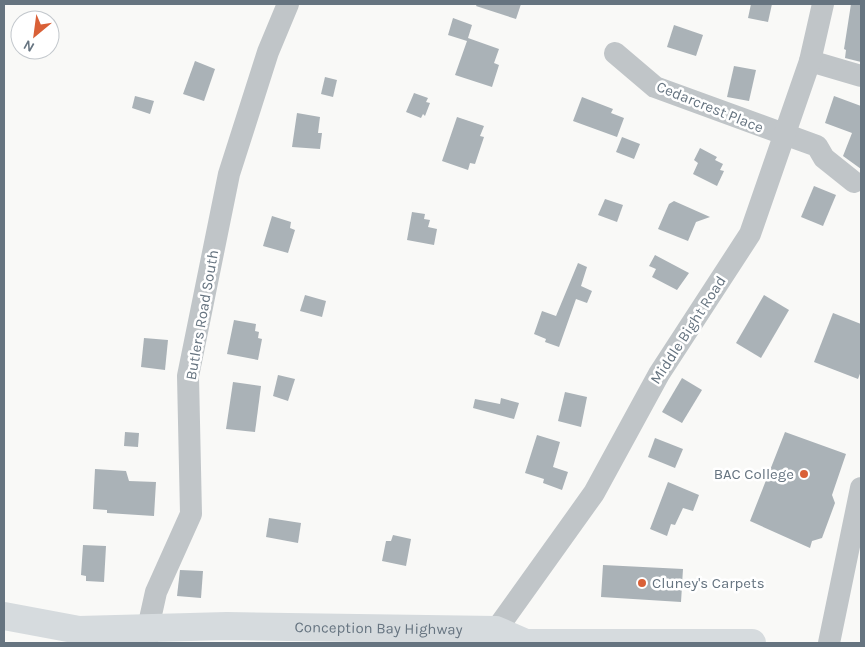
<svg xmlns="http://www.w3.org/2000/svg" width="865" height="647" viewBox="0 0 865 647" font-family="Karla,sans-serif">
	<rect width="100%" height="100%" fill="#f9f9f7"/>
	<!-- building -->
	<g fill="#aab2b7">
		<polygon points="477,4 521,4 516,19 476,6"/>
		<polygon points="751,4 772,4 768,22 748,18"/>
		<polygon points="851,4 861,4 861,62 845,58 846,50 844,49"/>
		<polygon points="453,18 472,25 468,38 499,49 494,63 499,65 492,87 455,75 467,41 448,35"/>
		<polygon points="674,25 703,35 696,56 667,47"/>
		<polygon points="195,61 215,69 204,101 183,94"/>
		<polygon points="734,66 756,70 749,101 727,97"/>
		<polygon points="325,77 337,80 333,97 321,94"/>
		<polygon points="414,93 428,98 426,102 430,103 425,116 423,114 421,118 406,112"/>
		<polygon points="135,96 154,101 150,114 132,108"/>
		<polygon points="834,96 861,106 861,169 843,156 852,133 825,123"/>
		<polygon points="582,97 613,109 611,113 624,118 617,137 573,121"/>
		<polygon points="297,113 320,117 318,133 322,133 320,149 292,147"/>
		<polygon points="457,117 484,126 480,136 484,137 475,164 470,163 468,170 442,161"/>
		<polygon points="622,137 640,144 634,159 616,152"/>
		<polygon points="700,148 717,157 715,160 723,164 720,170 724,171 717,186 693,174 698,163 694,160"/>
		<polygon points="814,186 836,195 823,226 801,217"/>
		<polygon points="605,199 623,205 617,222 598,215"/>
		<polygon points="674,201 710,217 696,222 688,241 658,229 669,204"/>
		<polygon points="412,212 425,214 424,219 430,220 428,227 437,229 434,245 407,240"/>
		<polygon points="272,216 291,222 290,228 295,230 288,253 263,246"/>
		<polygon points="655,255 689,273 677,290 652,277 656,269 649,266"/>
		<polygon points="578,263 587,267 581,286 592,291 587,303 576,299 559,347 545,342 546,339 534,334 542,311 556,316"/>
		<polygon points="305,295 326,301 322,317 300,311"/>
		<polygon points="764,295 789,310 761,358 736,343"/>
		<polygon points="833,313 861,324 861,371 858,379 814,362"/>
		<polygon points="234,320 256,324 255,331 259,332 258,338 262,339 258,360 227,354"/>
		<polygon points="144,338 168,340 165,370 141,367"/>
		<polygon points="278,375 295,379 288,401 273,396"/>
		<polygon points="682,378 702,390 682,423 662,412"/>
		<polygon points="233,382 261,386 255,432 226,429"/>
		<polygon points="565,392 587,397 581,427 558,421"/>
		<polygon points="501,398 519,403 514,419 473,408 475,399 500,404"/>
		<polygon points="125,432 139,433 138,447 124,446"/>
		<polygon points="785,432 846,454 832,495 835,503 822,538 812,541 810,548 750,521"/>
		<polygon points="537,435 560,442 553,467 568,472 562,490 543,483 544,479 525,473"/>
		<polygon points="655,438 683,449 675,468 648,457"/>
		<polygon points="95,469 126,471 129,481 156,482 154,516 107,513 107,510 93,509"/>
		<polygon points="668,482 699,495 693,511 683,508 675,525 671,524 667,536 650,529"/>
		<polygon points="269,518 301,523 298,543 266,537"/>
		<polygon points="393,535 411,539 406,566 382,561 386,541 391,541"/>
		<polygon points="83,545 106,546 104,582 86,581 86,576 81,575"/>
		<polygon points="603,565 683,569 681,602 601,597"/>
		<polygon points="180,570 203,571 201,598 177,596"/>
	</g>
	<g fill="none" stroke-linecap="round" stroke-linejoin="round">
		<!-- minor -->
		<g stroke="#c0c5c8" stroke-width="22">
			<polyline points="615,53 655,87 817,146 824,158 854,182"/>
			<polyline points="810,61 861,76"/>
			<polyline points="147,643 148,628 156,592 191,514 188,376 229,174 268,52 288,4"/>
			<polyline points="492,643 496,630 594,493 659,374 750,234 810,61 823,4"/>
			<polyline points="829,643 861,488"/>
		</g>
		<!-- major -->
		<path stroke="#d6dbde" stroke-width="28" id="s1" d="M 4,616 L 79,630 L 227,626 L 496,630 L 526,643 L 752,643"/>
	</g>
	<!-- markers -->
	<g fill="#d96037" stroke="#fff" stroke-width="2">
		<circle cx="804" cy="474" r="5"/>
		<circle cx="642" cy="583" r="5"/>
	</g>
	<g text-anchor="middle" stroke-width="5" stroke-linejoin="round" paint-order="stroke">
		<!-- street labels -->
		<g font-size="15" fill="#667480" stroke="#fff">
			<text transform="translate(710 107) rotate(22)" y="5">Cedarcrest Place</text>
			<text transform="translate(202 315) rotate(-80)" y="5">Butlers Road South</text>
			<text transform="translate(688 330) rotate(-57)" y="5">Middle Bight Road</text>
			<text dy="5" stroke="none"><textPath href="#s1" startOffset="376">Conception Bay Highway</textPath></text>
		</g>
		<!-- poi labels -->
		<g font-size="15" fill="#667480" stroke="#fff" text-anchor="end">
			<text x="794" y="479">BAC College</text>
			<text x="652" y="588" text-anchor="start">Cluney's Carpets</text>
		</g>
	</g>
	<!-- border -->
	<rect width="865" height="647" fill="none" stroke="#667480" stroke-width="10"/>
	<!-- north arrow -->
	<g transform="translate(35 35) rotate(209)"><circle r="24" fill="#ffffff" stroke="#c2c7cc"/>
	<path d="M0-4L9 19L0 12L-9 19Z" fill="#d96037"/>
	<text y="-8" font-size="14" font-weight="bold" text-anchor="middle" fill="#667480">N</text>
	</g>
</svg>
